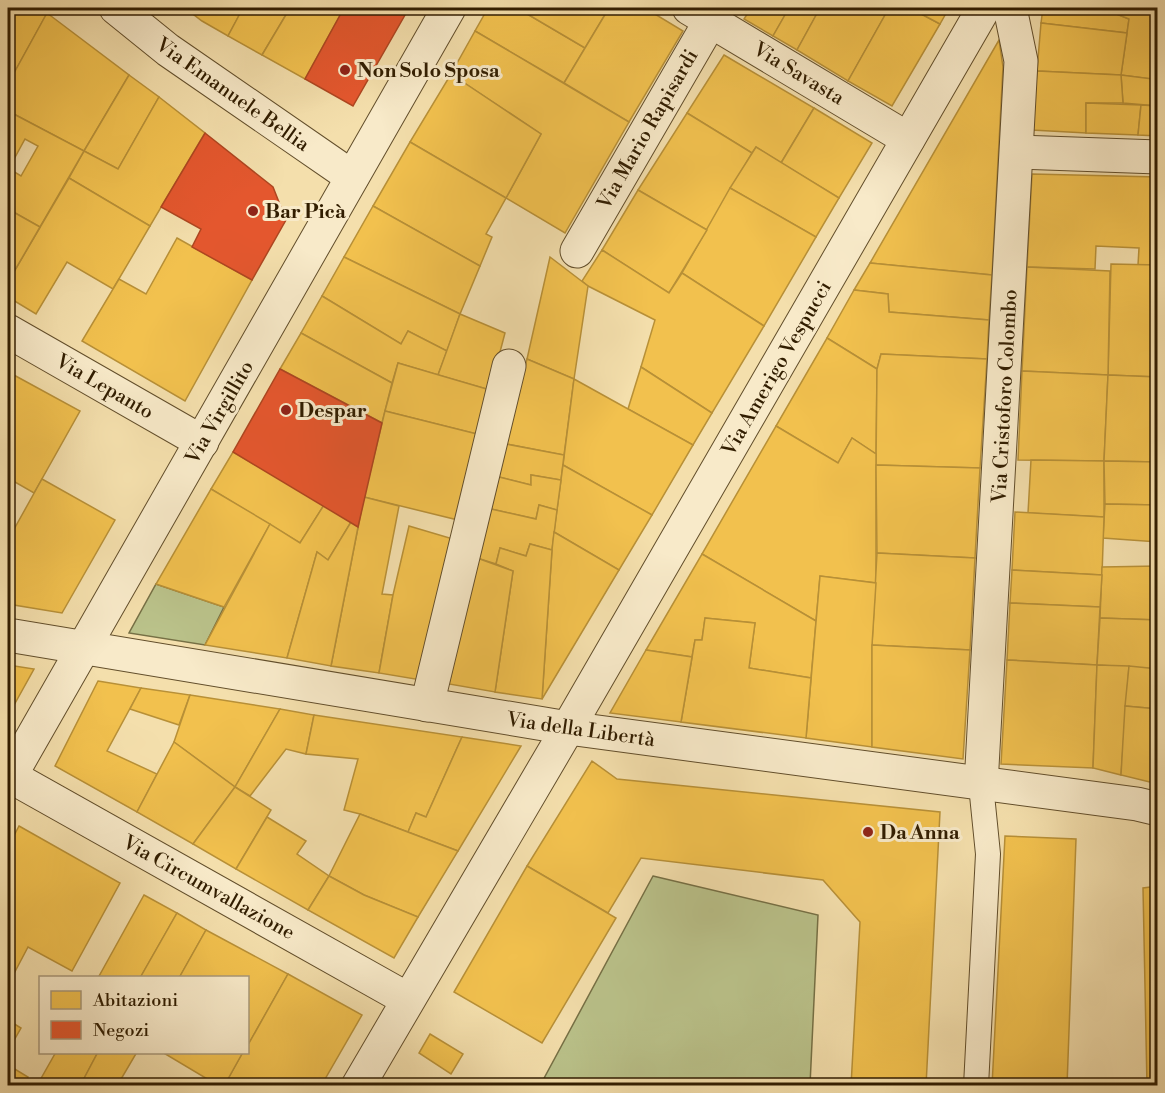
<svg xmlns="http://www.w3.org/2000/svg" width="1165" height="1093" viewBox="0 0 1165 1093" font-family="'Libre Bodoni',serif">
	<rect width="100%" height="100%" fill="#f4dfac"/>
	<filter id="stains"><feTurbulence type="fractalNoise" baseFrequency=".00333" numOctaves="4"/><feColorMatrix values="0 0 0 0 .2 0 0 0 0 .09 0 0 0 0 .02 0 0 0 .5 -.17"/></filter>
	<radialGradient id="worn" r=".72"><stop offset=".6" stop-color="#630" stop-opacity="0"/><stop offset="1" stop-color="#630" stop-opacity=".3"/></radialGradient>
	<!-- green -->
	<g fill="#bac28a" stroke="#767045" stroke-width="1.5">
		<polygon points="156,584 224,607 205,645 129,633"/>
		<polygon points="653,876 818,915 810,1085 548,1086 542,1082"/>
	</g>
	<!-- homes -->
	<g fill="#f2c14e" stroke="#b89037" stroke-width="1.5">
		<polygon points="8,8 41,8 47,13 8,84"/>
		<polygon points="185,8 243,8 228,36 202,21"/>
		<polygon points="243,8 290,8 262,55 228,36"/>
		<polygon points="290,8 344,8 305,79 262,55"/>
		<polygon points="488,8 517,8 585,48 564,83 475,31"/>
		<polygon points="517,8 609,8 585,48"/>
		<polygon points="609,8 645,8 683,31 629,122 564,83"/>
		<polygon points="751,8 789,8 773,36 744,19"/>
		<polygon points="789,8 820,8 797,50 773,36"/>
		<polygon points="820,8 889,8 848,81 797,50"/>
		<polygon points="889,8 910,8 940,24 892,106 848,81"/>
		<polygon points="910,8 949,8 940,24"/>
		<polygon points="1043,8 1115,8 1114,13 1129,19 1127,33 1041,23"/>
		<polygon points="1115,8 1148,8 1158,10 1158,42 1152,79 1121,75 1129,19 1114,13"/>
		<polygon points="47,13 129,75 84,151 8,111 8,84"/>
		<polygon points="1041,23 1127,33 1121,75 1037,71"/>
		<polygon points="475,31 629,122 565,233 506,198 541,134 451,74"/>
		<polygon points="999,40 1003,67 992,275 870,263"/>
		<polygon points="1156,41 1158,106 1123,103 1121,75 1152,79"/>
		<polygon points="724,55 814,108 781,163 756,147 752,153 687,113"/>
		<polygon points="1037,71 1121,75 1123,103 1086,103 1086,133 1032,130"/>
		<polygon points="451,74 541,134 506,198 410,142"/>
		<polygon points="129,75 159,97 118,169 84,151"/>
		<polygon points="159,97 205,133 150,226 69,178 84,151 118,169"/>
		<polygon points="1086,103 1141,105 1138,135 1086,133"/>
		<polygon points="1141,105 1158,106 1158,136 1138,135"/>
		<polygon points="814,108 872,143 839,198 781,163"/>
		<polygon points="8,111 84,151 40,227 8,209 8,168 21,176 38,146 25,139 13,161 8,158"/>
		<polygon points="687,113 752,153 707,230 638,190"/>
		<polygon points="410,142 506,198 486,234 492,237 480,266 373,206"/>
		<polygon points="756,147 839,198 816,237 730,188"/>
		<polygon points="1032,174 1158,177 1158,265 1138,265 1139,248 1096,246 1095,269 1027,267"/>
		<polygon points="69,178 150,226 113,289 67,262 36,314 8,297 8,282"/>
		<polygon points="730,188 816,237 764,326 682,273"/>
		<polygon points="638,190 707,230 669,293 602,250"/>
		<polygon points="373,206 480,266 460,314 344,257"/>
		<polygon points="8,209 40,227 8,282"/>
		<polygon points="177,238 252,280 185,401 82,341 119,279 146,294"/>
		<polygon points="602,250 669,293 682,273 764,326 712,413 641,367 655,320 588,286 582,281"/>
		<polygon points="344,257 460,314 447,351 408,331 401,344 322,296"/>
		<polygon points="550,257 588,286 574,379 527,359"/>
		<polygon points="870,263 992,275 989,320 889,312 888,294 854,290"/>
		<polygon points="1111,264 1158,265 1158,377 1108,375"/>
		<polygon points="1027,267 1110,271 1108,375 1022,371"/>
		<polygon points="854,290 888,294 889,312 989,320 987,359 881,354 877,369 827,338"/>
		<polygon points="322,296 401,344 408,331 447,351 438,375 398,363 392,383 301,333"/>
		<polygon points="460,314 505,333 490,390 438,375"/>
		<polygon points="301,333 392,383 382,423 280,369"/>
		<polygon points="827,338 877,369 876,454 852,438 838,463 776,426"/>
		<polygon points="881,354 987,359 980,468 876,465 877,369"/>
		<polygon points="527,359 574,379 564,455 506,444"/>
		<polygon points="398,363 490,390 477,434 385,411"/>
		<polygon points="641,367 712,413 693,445 628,409"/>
		<polygon points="1022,371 1108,375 1104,461 1018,460"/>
		<polygon points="12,374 80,411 34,493 8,478 8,464 12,456 8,454 8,382"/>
		<polygon points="1108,375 1158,377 1158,462 1104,461"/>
		<polygon points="574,379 693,445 652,515 563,465"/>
		<polygon points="385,411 477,434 458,520 364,497"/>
		<polygon points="776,426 838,463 852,438 876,454 876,583 820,576 816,621 702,554"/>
		<polygon points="506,444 564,455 561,480 531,475 531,485 499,477"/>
		<polygon points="233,452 324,505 300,543 211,489"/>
		<polygon points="1031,460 1104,461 1104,517 1028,513"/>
		<polygon points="1104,461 1158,462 1158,505 1105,504"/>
		<polygon points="563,465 652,515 619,570 554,532"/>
		<polygon points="876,465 980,468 975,558 877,553"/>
		<polygon points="531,475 561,480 557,510 539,505 536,519 491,509 499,477 531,485"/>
		<polygon points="42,479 115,520 62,613 8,604 8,540"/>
		<polygon points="211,489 270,524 224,607 156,584"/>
		<polygon points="364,497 399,506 382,594 393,595 379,673 331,666"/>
		<polygon points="1105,504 1158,505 1158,542 1103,538"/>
		<polygon points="324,505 351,522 328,560 317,552 287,658 205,645 270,524 300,543"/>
		<polygon points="539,505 557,510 552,550 530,544 526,556 500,548 496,564 477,558 491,509 536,519"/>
		<polygon points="1015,512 1104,517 1102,575 1012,570"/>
		<polygon points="351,522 358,527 331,666 287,658 317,552 328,560"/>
		<polygon points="409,526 453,539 421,680 379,673 393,595"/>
		<polygon points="554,532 619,570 542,699 552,550"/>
		<polygon points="530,544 552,550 542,699 495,692 513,571 496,564 500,548 526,556"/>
		<polygon points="877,553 975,558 970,650 872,645"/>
		<polygon points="702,554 816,621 811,678 749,668 755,623 705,618 702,640 695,640 692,657 646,650"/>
		<polygon points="477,558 513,571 495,692 449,684"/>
		<polygon points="1158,566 1158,620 1100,618 1102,567"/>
		<polygon points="1012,570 1102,575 1100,607 1010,603"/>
		<polygon points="820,576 876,583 872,645 872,747 806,738"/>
		<polygon points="1010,603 1100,607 1097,665 1007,660"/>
		<polygon points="705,618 755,623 749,668 811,678 806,738 681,722 695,640 702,640"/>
		<polygon points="1100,618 1158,620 1158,669 1097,665"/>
		<polygon points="872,645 970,650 963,759 872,747"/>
		<polygon points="646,650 692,657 681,722 610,713"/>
		<polygon points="1007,660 1097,665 1093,768 1001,764"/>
		<polygon points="8,665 34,669 8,716"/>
		<polygon points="1097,665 1129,666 1121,775 1093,768"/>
		<polygon points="1129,666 1158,669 1158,709 1125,706"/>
		<polygon points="98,681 141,688 107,751 157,774 137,812 55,766"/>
		<polygon points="141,688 190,695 179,725 130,709"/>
		<polygon points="190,695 280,709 235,787 174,742"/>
		<polygon points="1125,706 1158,709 1158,784 1121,775"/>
		<polygon points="280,709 314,715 306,754 286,749 250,796 235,787"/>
		<polygon points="314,715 462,737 426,817 416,813 408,832 360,814 344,810 358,759 306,754"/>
		<polygon points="462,737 521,746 458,851 408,832 416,813 426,817"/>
		<polygon points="174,742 235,787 193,844 137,812"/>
		<polygon points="592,761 617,779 940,812 926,1086 851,1086 860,922 823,880 641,858 608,913 527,866"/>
		<polygon points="235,787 271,810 236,869 193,844"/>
		<polygon points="360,814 458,851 418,917 364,895 329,876"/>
		<polygon points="267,817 306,841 297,854 329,876 308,910 236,869"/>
		<polygon points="19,826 120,883 72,971 28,947 8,985 8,847"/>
		<polygon points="1005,836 1076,839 1067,1086 992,1086"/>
		<polygon points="527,866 616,918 542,1043 454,992"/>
		<polygon points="329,876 364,895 418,917 394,958 308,910"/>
		<polygon points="1158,886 1158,1086 1147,1086 1143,888"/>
		<polygon points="144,895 177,913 140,978 98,978"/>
		<polygon points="177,913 206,930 179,978 140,978"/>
		<polygon points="206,930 288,974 248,1045 248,978 179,978"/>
		<polygon points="288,974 362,1015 321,1086 224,1086 243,1052 248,1052 248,1045"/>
		<polygon points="8,1020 21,1028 8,1051"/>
		<polygon points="430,1034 463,1054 451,1074 419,1053"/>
		<polygon points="56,1052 98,1052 80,1086 46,1086 39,1082"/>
		<polygon points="98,1052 137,1052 117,1086 80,1086"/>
		<polygon points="162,1052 243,1052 224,1086 219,1086"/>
		<polygon points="8,1065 28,1077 23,1086 8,1086"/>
	</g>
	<!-- shops -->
	<g fill="#e4572e" stroke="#ae4620" stroke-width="1.5">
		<polygon points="344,8 409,8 353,106 305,79"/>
		<polygon points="205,133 273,187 286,220 252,280 192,247 201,229 161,207"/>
		<polygon points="280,369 382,423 358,527 233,452"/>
	</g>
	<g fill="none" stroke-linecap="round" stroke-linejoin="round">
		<!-- lane casing -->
		<g stroke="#624e2b" stroke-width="26">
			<polyline id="lane" points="976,1086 988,854 981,785"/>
		</g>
		<!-- street casing -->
		<g stroke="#624e2b" stroke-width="35">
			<g id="street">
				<polyline points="116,8 168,50 352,177"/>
				<polyline points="689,8 908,139"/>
				<polyline points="1018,152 1158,157"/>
				<polyline points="577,251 718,8"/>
				<polyline points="8,331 202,442"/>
				<polyline points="8,635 568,728 1137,804 1158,809"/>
				<polyline points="427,705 509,366"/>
				<polyline points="10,776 407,999"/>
				<polyline points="8,780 449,8"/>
				<polyline points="981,785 1021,61 1010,8"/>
				<polyline points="358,1086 568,728 984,8"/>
			</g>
		</g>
		<!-- lane -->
		<use href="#lane" stroke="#f8eac9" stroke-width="24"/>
		<!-- street -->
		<use href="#street" stroke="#f8eac9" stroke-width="33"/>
	</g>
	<!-- markers -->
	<g fill="#8f2418" stroke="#f8eac9" stroke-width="2">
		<circle cx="345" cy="70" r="6"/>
		<circle cx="253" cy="211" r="6"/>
		<circle cx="286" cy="410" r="6"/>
		<circle cx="868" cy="832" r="6"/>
	</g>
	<g text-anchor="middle" stroke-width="6" stroke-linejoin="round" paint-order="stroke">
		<!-- poi labels -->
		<g font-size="20" font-weight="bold" fill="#311d00" stroke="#f8eac9" text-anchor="start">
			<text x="357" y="77">Non Solo Sposa</text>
			<text x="265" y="218">Bar Picà</text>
			<text x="298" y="417">Despar</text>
			<text x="880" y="839">Da Anna</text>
		</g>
		<!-- street labels -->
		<g font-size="20" fill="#311d00" stroke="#f8eac9">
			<text transform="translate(799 73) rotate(31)" y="7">Via Savasta</text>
			<text transform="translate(233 94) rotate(35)" y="7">Via Emanuele Bellia</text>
			<text transform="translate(647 129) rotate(-60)" y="7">Via Mario Rapisardi</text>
			<text transform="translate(776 368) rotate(-60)" y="7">Via Amerigo Vespucci</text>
			<text transform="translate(105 386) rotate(30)" y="7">Via Lepanto</text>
			<text transform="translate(1004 396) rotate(-87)" y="7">Via Cristoforo Colombo</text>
			<text transform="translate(219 412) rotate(-60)" y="7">Via Virgillito</text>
			<text transform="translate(581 729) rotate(8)" y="7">Via della Libertà</text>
			<text transform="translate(209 887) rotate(29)" y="7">Via Circumvallazione</text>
		</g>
	</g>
	<!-- margin -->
	<rect width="1165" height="1093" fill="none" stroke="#f4dfac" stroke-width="30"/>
	<rect x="9" y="9" width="1147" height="1075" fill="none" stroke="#311d00" stroke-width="3"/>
	<rect x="15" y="15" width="1135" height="1063" fill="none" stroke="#311d00" stroke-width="1.5"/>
	<!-- legend -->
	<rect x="39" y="976" width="210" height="78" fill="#f8eac9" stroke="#a89879" stroke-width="1.5"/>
	<rect x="51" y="991" width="30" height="18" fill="#f2c14e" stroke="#a89879" stroke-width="1.5"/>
	<text x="93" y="1006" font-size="18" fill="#311d00">Abitazioni</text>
	<rect x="51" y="1021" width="30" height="18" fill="#e4572e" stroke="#a89879" stroke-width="1.5"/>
	<text x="93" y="1036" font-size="18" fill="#311d00">Negozi</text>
	<rect width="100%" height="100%" filter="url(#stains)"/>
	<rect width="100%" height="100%" fill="url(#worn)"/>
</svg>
